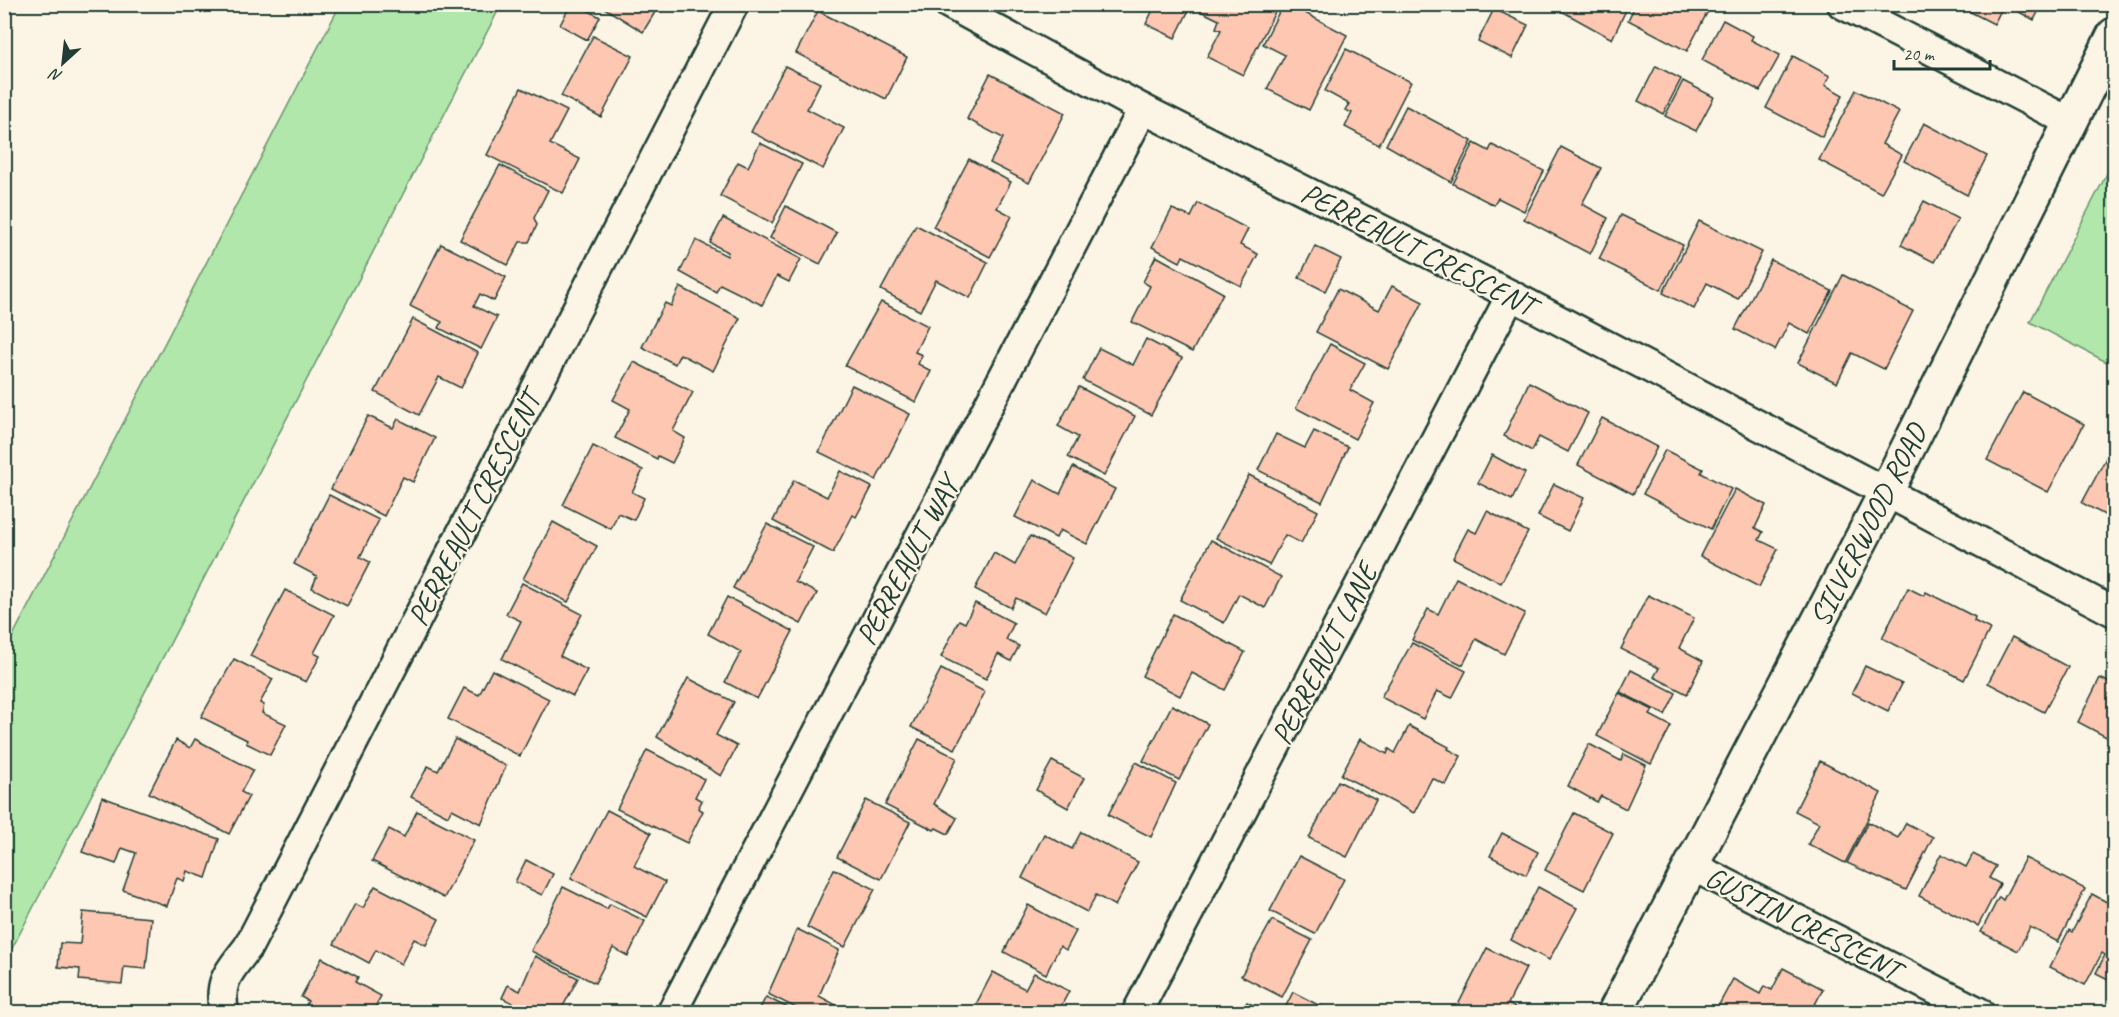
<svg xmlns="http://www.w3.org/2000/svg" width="2119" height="1017" viewBox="0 0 2119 1017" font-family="Caveat,sans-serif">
	<rect width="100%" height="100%" fill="#fcf5e5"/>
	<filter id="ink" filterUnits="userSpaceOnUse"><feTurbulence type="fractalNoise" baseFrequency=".0167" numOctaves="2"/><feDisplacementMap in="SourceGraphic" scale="12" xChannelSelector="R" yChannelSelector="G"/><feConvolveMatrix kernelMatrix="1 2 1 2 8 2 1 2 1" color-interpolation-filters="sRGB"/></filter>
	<g filter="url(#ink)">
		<!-- green -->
		<g fill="#b1e7aa" stroke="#68926f" stroke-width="1.5">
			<polygon points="340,5 501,5 5,962 5,651"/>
			<polygon points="2114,160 2114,366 2030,322"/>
		</g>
		<!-- building -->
		<g fill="#fec7b2" stroke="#1f3d34" stroke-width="1.5">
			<polygon points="571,4 577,4 600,17 587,40 560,25"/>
			<polygon points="598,4 660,4 643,32"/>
			<polygon points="1156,4 1192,4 1175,38 1146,24"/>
			<polygon points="1196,4 1279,4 1243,75 1207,57 1221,30 1216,28 1219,20 1194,8"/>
			<polygon points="1283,4 1288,4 1347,35 1309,110 1267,89 1285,55 1263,44"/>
			<polygon points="1549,4 1629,4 1612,39"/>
			<polygon points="1636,4 1696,4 1708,11 1687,51 1628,20"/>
			<polygon points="1955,4 2004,4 1994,24"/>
			<polygon points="2004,4 2042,4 2034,20"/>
			<polygon points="1494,9 1528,25 1512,58 1478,41"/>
			<polygon points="818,11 907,57 886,99 796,53"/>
			<polygon points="1723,20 1753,36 1751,40 1780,55 1760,91 1702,60"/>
			<polygon points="593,36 633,56 601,117 561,96"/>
			<polygon points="1346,49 1411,82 1379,145 1345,127 1352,113 1345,110 1349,104 1325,91"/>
			<polygon points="1793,56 1830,76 1825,85 1843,95 1822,137 1766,108"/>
			<polygon points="785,66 820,83 807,109 844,128 823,169 751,132"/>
			<polygon points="1656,66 1681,79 1663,114 1638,101"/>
			<polygon points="990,74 1065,113 1029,183 990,163 1003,138 967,119"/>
			<polygon points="1683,81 1714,97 1696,131 1665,116"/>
			<polygon points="521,88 567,111 550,144 580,159 563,193 487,155"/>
			<polygon points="1856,90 1899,112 1882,144 1902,155 1881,193 1819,160"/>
			<polygon points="1406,106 1472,141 1451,182 1386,145"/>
			<polygon points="1924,123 1987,156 1967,195 1904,161"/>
			<polygon points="760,143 802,164 772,223 720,196 738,162 748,167"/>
			<polygon points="1474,143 1489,151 1492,145 1544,171 1524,211 1498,198 1494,205 1453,184"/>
			<polygon points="1561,147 1601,168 1582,204 1608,218 1590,254 1524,219"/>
			<polygon points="969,159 1011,182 997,208 1012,216 990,257 933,227"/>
			<polygon points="500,165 548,190 534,218 537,225 529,242 520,242 508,265 460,240"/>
			<polygon points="1924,201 1958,219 1934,262 1901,245"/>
			<polygon points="1198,203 1248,229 1240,245 1258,254 1241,286 1183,256 1180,262 1152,247 1172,209 1191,217"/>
			<polygon points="786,206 837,233 820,264 770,238"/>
			<polygon points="1621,215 1683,245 1661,290 1599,259"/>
			<polygon points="723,218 801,259 789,282 777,276 762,305 720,284 716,292 680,272 696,240 727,256 728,252 710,243"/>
			<polygon points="1699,221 1762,252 1738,299 1707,283 1694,309 1663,293"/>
			<polygon points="916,225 988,262 970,298 936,280 920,311 881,290"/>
			<polygon points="441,244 506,277 494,301 480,294 474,306 497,317 481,349 439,328 442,322 410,306"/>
			<polygon points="1315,246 1341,259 1325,291 1299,278"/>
			<polygon points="1156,256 1223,293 1192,352 1132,322 1150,286 1143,282"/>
			<polygon points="1771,260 1832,291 1809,334 1789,323 1775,350 1735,329"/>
			<polygon points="1843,275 1913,311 1884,369 1852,353 1837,383 1798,363"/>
			<polygon points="1392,286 1423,302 1388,369 1316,332 1338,289 1379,310"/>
			<polygon points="680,287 740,318 713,371 680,354 675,364 642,347 665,303 671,306"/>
			<polygon points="881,302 928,326 915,352 922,355 918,364 931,371 916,402 845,366"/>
			<polygon points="413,319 478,353 461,388 439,377 419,415 375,392"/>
			<polygon points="1146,339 1182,358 1151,415 1083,380 1099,348 1133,365"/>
			<polygon points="1330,344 1365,363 1350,390 1374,403 1355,439 1296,408"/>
			<polygon points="634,362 693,392 673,431 685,438 672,463 658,456 657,459 615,438 630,409 613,400"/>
			<polygon points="1529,382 1588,413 1568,452 1539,437 1532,451 1504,436"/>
			<polygon points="852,385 910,414 876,480 819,452"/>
			<polygon points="1079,387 1135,416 1104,476 1068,457 1078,437 1058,426"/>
			<polygon points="2023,392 2084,424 2048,492 1987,460"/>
			<polygon points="368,416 393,428 398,419 435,438 413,482 403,477 384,516 331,489"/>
			<polygon points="1602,418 1657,447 1633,494 1578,465"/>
			<polygon points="1314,431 1348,447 1322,502 1258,470 1276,434 1305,448"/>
			<polygon points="593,446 643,470 632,492 644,498 634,520 618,513 611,529 563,505"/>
			<polygon points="1665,450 1703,469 1701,473 1731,489 1711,529 1643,494"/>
			<polygon points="1492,455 1525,473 1512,500 1478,483"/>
			<polygon points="2107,456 2114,460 2114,520 2082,503"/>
			<polygon points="1073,467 1115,489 1087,544 1060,530 1056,538 1015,517 1034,480 1060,494"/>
			<polygon points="840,471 872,487 856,517 853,515 833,553 773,521 794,480 827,497"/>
			<polygon points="1249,475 1318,511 1301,543 1285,535 1269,565 1216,538"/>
			<polygon points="1554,484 1584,498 1568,531 1538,516"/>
			<polygon points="1735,489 1766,505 1755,528 1763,532 1759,540 1778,549 1759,587 1700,556"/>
			<polygon points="329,495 379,520 360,557 370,562 347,606 312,588 317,576 294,564"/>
			<polygon points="1487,511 1528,532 1501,583 1453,558 1468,529 1476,533"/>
			<polygon points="553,522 597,546 568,602 523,579"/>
			<polygon points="767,524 813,547 795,582 817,593 801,624 733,588"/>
			<polygon points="1030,536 1073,558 1045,613 1016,598 1011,608 975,589 994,553 1015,565"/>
			<polygon points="1211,540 1281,577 1265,608 1239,594 1224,623 1180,600"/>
			<polygon points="1456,578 1525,613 1504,654 1476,639 1463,665 1412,640 1428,609 1438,614"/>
			<polygon points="522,583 582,614 560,656 587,670 573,696 502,659 521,621 506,614"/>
			<polygon points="1908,588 1924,596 1926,592 1975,617 1974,621 1990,629 1964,680 1882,638"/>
			<polygon points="285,590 334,615 314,653 320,656 306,682 250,656"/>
			<polygon points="1648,595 1694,618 1679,648 1703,661 1687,694 1654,677 1659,668 1621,649"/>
			<polygon points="727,597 793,631 757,699 725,682 741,652 708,634"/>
			<polygon points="975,603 1014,623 1006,640 1019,646 1011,661 998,654 986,679 941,657 959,620 965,623"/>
			<polygon points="1173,614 1245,652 1225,690 1192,673 1180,696 1142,676"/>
			<polygon points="2012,637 2068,667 2044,712 1988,683"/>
			<polygon points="1412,643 1466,671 1452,698 1437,691 1423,719 1381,697"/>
			<polygon points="234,659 273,679 260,703 264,705 262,713 286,724 270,755 246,743 247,740 201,717"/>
			<polygon points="1865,666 1902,684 1888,711 1852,693"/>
			<polygon points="941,669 985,692 955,749 911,727"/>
			<polygon points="492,670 549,699 520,756 448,719 464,688 479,695"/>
			<polygon points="1631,670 1676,693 1665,715 1620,692"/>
			<polygon points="688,678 734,702 716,735 737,746 721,776 657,737"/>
			<polygon points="2100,678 2114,685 2114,741 2078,722"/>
			<polygon points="1619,693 1653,710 1650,715 1671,726 1651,764 1597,736"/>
			<polygon points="1172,705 1208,724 1179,780 1143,761"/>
			<polygon points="1409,726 1449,747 1448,749 1461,756 1446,785 1432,778 1414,813 1341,775 1360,739 1387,754 1389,749 1395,753"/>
			<polygon points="195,739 253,770 241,792 249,796 229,834 149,793 176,740 190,748"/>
			<polygon points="455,739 506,766 481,824 452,809 448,816 411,797 428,766 438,771"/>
			<polygon points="919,739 957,758 934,804 957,818 948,834 936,828 934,830 885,805"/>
			<polygon points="1589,744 1621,761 1624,754 1646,765 1626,809 1601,796 1597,802 1568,786"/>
			<polygon points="647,750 704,779 695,797 702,801 698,808 703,811 687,843 617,809"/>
			<polygon points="1052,761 1084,778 1068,808 1036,790"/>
			<polygon points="1820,761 1881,793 1845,863 1808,844 1819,823 1795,811"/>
			<polygon points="1136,762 1176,783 1151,837 1108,815"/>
			<polygon points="1338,781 1376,800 1347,857 1309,838"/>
			<polygon points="102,797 219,839 206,878 187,871 184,881 177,878 167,906 123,890 136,853 122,848 116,864 82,852"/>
			<polygon points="866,800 910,822 881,879 837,857"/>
			<polygon points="607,810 651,833 634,866 665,882 647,917 571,878"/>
			<polygon points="417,811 474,840 444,898 372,861 389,829 404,837"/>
			<polygon points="1574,813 1613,833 1584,890 1545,870"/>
			<polygon points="1868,822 1898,838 1906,823 1933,837 1906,890 1847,863"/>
			<polygon points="1081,832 1138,862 1115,906 1096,895 1087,912 1022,878 1044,834 1072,849"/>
			<polygon points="1502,833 1538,852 1526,875 1490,856"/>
			<polygon points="1941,854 1966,867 1973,854 1996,866 1989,878 2000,884 1978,926 1919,896"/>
			<polygon points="1299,856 1344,879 1315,934 1270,911"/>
			<polygon points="2025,858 2085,889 2058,942 2030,927 2018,951 1981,932 1999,897 2003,900"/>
			<polygon points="526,860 553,874 542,895 515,882"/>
			<polygon points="834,869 875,889 845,947 807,927"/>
			<polygon points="375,886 439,919 426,945 414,939 401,964 376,950 369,963 334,944 355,904 363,908"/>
			<polygon points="563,887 607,909 610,904 645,921 628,956 613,948 595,983 531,951"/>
			<polygon points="1538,887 1577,908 1549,960 1511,940"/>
			<polygon points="2092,894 2114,906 2114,982 2096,973 2105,955 2102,953 2085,985 2050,967 2069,930 2072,932"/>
			<polygon points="1028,905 1076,931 1066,950 1060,946 1046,974 1004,952"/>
			<polygon points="83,912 151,918 146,969 124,967 122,984 79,980 80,969 58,967 60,943 80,944"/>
			<polygon points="1272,920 1312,940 1282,997 1241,976"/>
			<polygon points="797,929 839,950 819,996 836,1005 832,1012 804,1012 768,994"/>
			<polygon points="1487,948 1526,968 1508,1004 1521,1011 1520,1012 1463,1012 1456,1009"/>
			<polygon points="535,956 578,978 560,1012 509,1012 513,1003 502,998 508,985 520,991"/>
			<polygon points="322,958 358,977 355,982 381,996 372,1012 302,1012 308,1001 301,997"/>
			<polygon points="1783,968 1823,989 1811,1012 1715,1012 1733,979 1760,994 1764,986 1772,990"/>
			<polygon points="993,972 1025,989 1034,973 1069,991 1058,1012 1051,1012 1037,1005 1033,1012 972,1012"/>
			<polygon points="1293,992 1326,1009 1324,1012 1283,1012"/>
			<polygon points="766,997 796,1012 758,1012"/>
			<polygon points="1247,1002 1267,1012 1241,1012"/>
		</g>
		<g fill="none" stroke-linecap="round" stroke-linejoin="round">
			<!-- minor casing -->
			<g stroke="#1f3d34" stroke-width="33">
				<g id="minor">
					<polyline points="949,4 1143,109 1511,295 2114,612"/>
					<polyline points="1842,4 2070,122"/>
					<polyline points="1692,866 1979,1012"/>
					<path d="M 224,1012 C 218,980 229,972 248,947 L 734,4"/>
					<polyline points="672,1012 1143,109"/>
					<polyline points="1137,1012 1511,295"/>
				</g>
			</g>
			<!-- tertiary casing -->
			<g stroke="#1f3d34" stroke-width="38">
				<polyline id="tertiary" points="1615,1012 1885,494 2114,35"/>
			</g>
			<!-- minor -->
			<use href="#minor" stroke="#fcf5e5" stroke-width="28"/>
			<!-- tertiary -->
			<use href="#tertiary" stroke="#fcf5e5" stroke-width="33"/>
		</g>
	</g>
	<g text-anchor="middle" stroke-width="4.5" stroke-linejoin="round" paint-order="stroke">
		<!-- street labels -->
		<g font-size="30" fill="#1f3d34" stroke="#fcf5e5">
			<text transform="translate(1418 249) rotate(27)" y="10">PERREAULT CRESCENT</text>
			<text transform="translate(474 509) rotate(-63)" y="10">PERREAULT CRESCENT</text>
			<text transform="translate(1868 525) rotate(-63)" y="10">SILVERWOOD ROAD</text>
			<text transform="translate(907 561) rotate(-62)" y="10">PERREAULT WAY</text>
			<text transform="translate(1324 654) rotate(-63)" y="10">PERREAULT LANE</text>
			<text transform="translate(1803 923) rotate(27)" y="10">GUSTIN CRESCENT</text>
		</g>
	</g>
	<!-- margin -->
	<rect width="2119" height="1017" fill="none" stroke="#fcf5e5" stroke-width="24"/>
	<rect x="12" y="12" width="2095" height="993" fill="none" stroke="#1f3d34" stroke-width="2" filter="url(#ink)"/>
	<!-- north arrow -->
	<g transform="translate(63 63) rotate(207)" stroke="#fcf5e5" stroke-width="4.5" paint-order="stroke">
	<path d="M0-4.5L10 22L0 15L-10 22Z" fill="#1f3d34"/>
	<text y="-9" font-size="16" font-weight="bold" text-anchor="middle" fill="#1f3d34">N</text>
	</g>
	<!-- scale -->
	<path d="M1894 60v9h96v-9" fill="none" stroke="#1f3d34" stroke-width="3"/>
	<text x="1903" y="60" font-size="18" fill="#1f3d34" stroke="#fcf5e5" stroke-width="4.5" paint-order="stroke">20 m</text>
</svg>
